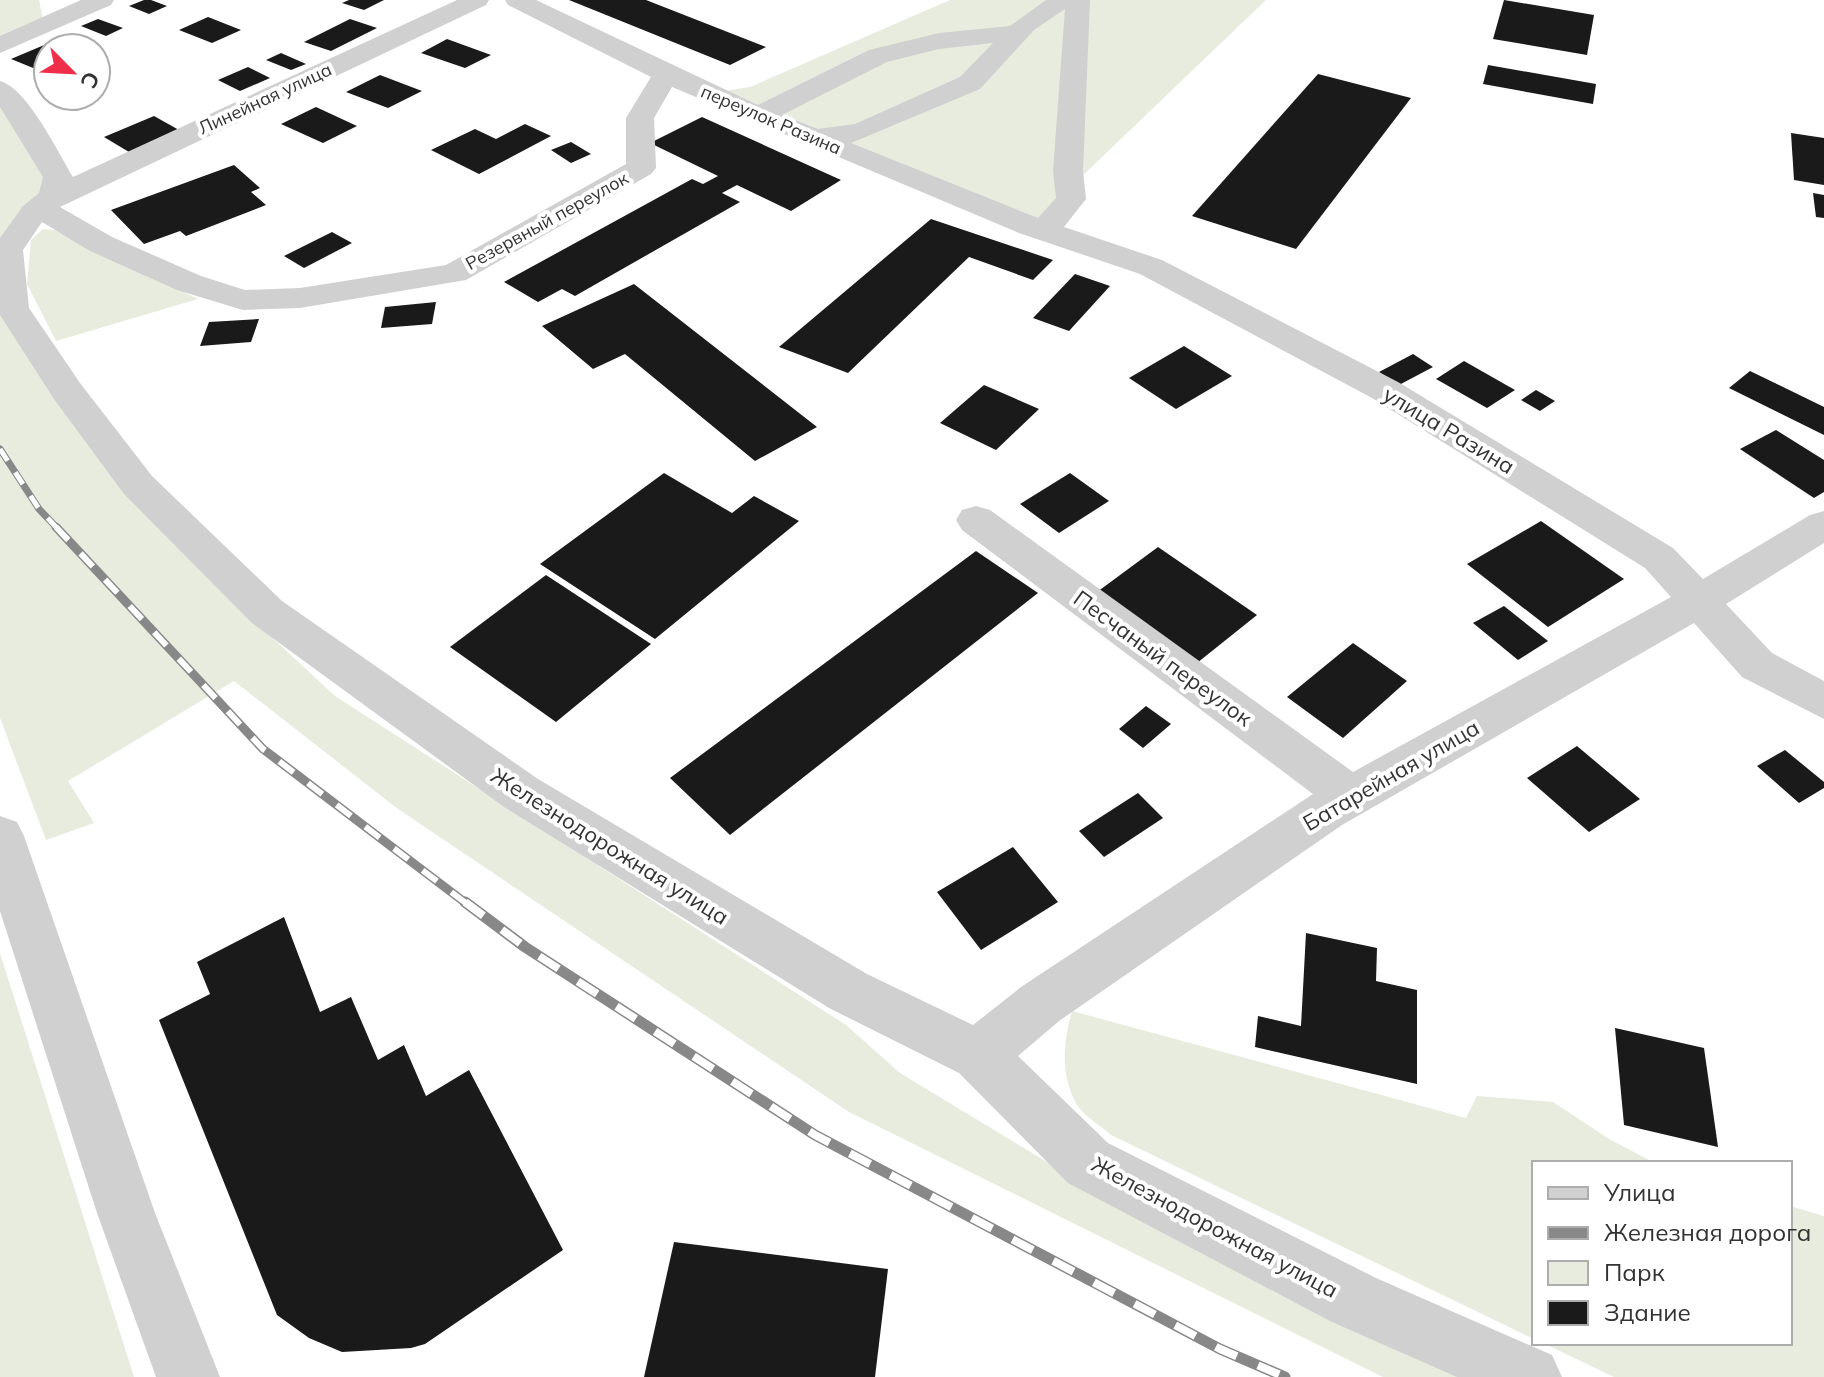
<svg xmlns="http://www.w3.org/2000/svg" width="1824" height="1377" viewBox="0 0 1824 1377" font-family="Mulish,sans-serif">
	<rect width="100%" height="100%" fill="#fff"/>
	<!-- green -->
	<g fill="#e7ecde">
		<polygon points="0,0 39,0 43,19 0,37"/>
		<polygon points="950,0 1266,0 1030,226 706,94 750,87"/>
		<polygon points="0,106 47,183 0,249"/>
		<polygon points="43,229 55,230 198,299 56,341 27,284 31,240"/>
		<polygon points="0,305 222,591 335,696 846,1025 900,1073 1062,1171 1481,1377 1383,1377 849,1112 398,809 234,681 68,781 94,823 46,840 0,718"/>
		<polygon points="0,953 134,1377 0,1377"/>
		<path d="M 1072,1011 L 1466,1118 L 1477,1096 L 1553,1102 L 1609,1139 L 1655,1163 L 1534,1163 L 1534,1339 L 1111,1135 C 1101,1126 1084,1116 1077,1105 C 1060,1075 1063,1043 1072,1011 Z"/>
		<polygon points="1790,1206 1824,1216 1824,1377 1614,1377 1543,1343 1790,1343"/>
	</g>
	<!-- building -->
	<g fill="#1a1a1a">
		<polygon points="144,0 151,0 167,6 149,14 129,6"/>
		<polygon points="349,0 384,0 364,10 342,3"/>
		<polygon points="569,0 646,0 766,47 730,65"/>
		<polygon points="1504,0 1594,15 1587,55 1493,39"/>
		<polygon points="208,17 241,30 212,43 179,30"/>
		<polygon points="98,19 123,28 106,36 81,26"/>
		<polygon points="350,19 377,28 331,51 304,42"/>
		<polygon points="447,39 491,55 465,68 421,53"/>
		<polygon points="56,40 76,48 48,48 48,70 43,72 11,59"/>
		<polygon points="281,53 306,64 291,70 266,60"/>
		<polygon points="1488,65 1596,84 1593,104 1483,84"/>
		<polygon points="248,67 270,78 240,91 218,80"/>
		<polygon points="1318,74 1411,98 1296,249 1192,216"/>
		<polygon points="380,75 422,91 388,108 346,92"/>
		<polygon points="316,107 357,126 323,143 281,124"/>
		<polygon points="154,116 179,130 129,152 104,137"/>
		<polygon points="702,117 841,180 791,211 737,185 722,193 740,202 575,296 562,289 538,302 504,282 692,179 703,184 718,176 650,143"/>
		<polygon points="525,124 551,136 479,174 431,150 475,129 496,139"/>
		<polygon points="1791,133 1824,138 1824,185 1794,180"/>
		<polygon points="571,142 591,154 571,163 551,150"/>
		<polygon points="234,165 260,188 251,192 266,205 186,236 180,231 144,244 111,210"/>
		<polygon points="1813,193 1824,195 1824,218 1816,217"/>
		<polygon points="931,219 1053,260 1033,280 969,257 848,373 779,347"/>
		<polygon points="332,232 352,243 304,268 284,256"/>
		<polygon points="1075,274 1110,286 1069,331 1033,318"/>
		<polygon points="634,284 817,427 755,461 625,354 593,369 542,326"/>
		<polygon points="436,302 432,324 381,328 385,307"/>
		<polygon points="259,319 251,342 200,346 209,322"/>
		<polygon points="1184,346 1232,376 1176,409 1129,378"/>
		<polygon points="1413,354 1433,367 1399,385 1379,372"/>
		<polygon points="1464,361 1515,390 1487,408 1436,379"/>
		<polygon points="1750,371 1824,407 1824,435 1729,388"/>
		<polygon points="984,385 1039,409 996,450 940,423"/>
		<polygon points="1536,390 1555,401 1540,411 1521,400"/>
		<polygon points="1776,430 1824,460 1824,492 1814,498 1740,449"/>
		<polygon points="664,473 732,513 754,496 799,521 655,639 540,564"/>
		<polygon points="1070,473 1109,501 1059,533 1020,504"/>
		<polygon points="1541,521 1624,579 1548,627 1467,564"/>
		<polygon points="1158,547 1257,615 1192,667 1093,595"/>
		<polygon points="976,551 1038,593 730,835 670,778"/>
		<polygon points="546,575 651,644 556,722 450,647"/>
		<polygon points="1504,606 1548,641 1518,660 1473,623"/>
		<polygon points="1353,643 1407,681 1343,738 1287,697"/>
		<polygon points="1146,706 1171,724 1143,748 1119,729"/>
		<polygon points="1577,746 1640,799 1589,832 1527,778"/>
		<polygon points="1785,750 1824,782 1824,788 1799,803 1757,766"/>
		<polygon points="1138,793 1163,818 1104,857 1079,831"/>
		<polygon points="1013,847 1058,902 981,950 937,892"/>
		<polygon points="284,917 320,1012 351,997 378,1060 404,1045 426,1096 469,1070 563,1250 425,1344 411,1348 342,1352 309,1338 277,1315 159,1020 210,994 197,962"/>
		<polygon points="1306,933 1377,948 1376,981 1417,990 1417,1084 1255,1047 1258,1016 1301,1026"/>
		<polygon points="1615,1028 1704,1048 1718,1147 1624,1125"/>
		<polygon points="674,1242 888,1269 875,1377 644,1377"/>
	</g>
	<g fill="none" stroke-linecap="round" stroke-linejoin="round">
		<!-- minor -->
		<g fill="#d0d0d0" fill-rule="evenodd">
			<polygon points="81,0 114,0 111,5 0,53 0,36"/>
			<path d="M 457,0 L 489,0 L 486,5 L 60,207 L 112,237 L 201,276 L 245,290 L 300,288 L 446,265 L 626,164 L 626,118 L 651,77 L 508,5 L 505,0 L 536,0 L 758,105 L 869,50 L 939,33 L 1010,26 L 1046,0 L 1090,0 L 1083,171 L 1086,199 L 1064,227 L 1162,260 L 1398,382 L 1673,548 L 1703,579 L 1810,515 L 1824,511 L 1824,543 L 1726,604 L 1772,653 L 1824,681 L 1824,719 L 1742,677 L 1694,623 L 1342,825 L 1059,1021 L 1018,1056 L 1108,1143 L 1376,1278 L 1552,1355 L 1562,1377 L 1457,1377 L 1332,1322 L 1068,1183 L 959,1073 L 829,1008 L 504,807 L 252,623 L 124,494 L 54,399 L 0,315 L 0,238 L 23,206 L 39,193 L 43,177 L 0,107 L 0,81 C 27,88 58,152 73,177 ZM 1065,9 L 1053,171 L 1056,198 L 1038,218 L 851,143 L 980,89 L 1034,30 ZM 993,43 L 960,77 L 855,124 L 818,129 L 782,115 L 887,62 L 939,49 ZM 672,87 L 1019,233 L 1140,274 L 1372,398 L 1645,568 L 1671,597 L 1353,772 L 990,510 L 976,506 L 962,510 L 956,520 L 962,530 L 1313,794 L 1021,987 L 973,1025 L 867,974 L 538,779 L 282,601 L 152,476 L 80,383 L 29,308 L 23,250 L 42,222 L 90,251 L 177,290 L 243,310 L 300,308 L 466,280 L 651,174 L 656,168 L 654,118 Z"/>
			<polygon points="0,816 17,822 24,836 155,1213 220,1377 156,1377 97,1213 0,911"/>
		</g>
		<!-- rail-far2 casing -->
		<g stroke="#888" stroke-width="7">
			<polyline id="rail-far2" points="0,449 39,509 58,529"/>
		</g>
		<!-- rail-far1 casing -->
		<g stroke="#888" stroke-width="9">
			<polyline id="rail-far1" points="56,527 263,749 467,904"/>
		</g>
		<!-- rail casing -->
		<g stroke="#888" stroke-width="11">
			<polyline id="rail" points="465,902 525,947 815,1135 1220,1349 1285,1377"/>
		</g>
		<!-- rail-far2 -->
		<use href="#rail-far2" stroke="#fff" stroke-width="5" stroke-dasharray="14" stroke-linecap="butt"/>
		<!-- rail-far1 -->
		<use href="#rail-far1" stroke="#fff" stroke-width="6" stroke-dasharray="18" stroke-linecap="butt"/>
		<!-- rail -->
		<use href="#rail" stroke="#fff" stroke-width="8" stroke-dasharray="23" stroke-linecap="butt"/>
	</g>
	<g text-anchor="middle" stroke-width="8" stroke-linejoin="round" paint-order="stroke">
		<!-- far-street labels -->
		<g font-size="18" fill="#333" stroke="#fff">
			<text transform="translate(265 99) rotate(-25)" y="6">Линейная улица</text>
			<text transform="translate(771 120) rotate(23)" y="6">переулок Разина</text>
			<text transform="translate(547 221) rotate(-29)" y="6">Резервный переулок</text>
		</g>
		<!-- street labels -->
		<g font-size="22" fill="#333" stroke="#fff">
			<text transform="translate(1449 430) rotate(31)" y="8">улица Разина</text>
			<text transform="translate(1163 658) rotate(36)" y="8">Песчаный переулок</text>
			<text transform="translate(1391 775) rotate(-30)" y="8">Батарейная улица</text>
			<text transform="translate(610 846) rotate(32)" y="8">Железнодорожная улица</text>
			<text transform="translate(1215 1227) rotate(28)" y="8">Железнодорожная улица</text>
		</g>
	</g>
	<!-- legend -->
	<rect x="1532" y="1161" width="260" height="184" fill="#ffffff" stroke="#adadad" stroke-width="2"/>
	<rect x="1548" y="1187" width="40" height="12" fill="#d0d0d0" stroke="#adadad" stroke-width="2"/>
	<text x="1604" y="1201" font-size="24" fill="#333333">Улица</text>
	<rect x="1548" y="1227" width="40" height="12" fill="#888888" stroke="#adadad" stroke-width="2"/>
	<text x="1604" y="1241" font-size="24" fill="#333333">Железная дорога</text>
	<rect x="1548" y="1261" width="40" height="24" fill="#e7ecde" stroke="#adadad" stroke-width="2"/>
	<text x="1604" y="1281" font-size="24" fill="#333333">Парк</text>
	<rect x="1548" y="1301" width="40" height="24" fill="#1a1a1a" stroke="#adadad" stroke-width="2"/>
	<text x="1604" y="1321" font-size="24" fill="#333333">Здание</text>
	<!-- north arrow -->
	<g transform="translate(72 72) rotate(114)"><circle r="38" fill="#ffffff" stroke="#adadad" stroke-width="2"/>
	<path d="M0-6L14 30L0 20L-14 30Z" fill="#ef2f4a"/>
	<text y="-12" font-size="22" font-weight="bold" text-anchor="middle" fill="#333333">С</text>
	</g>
</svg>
